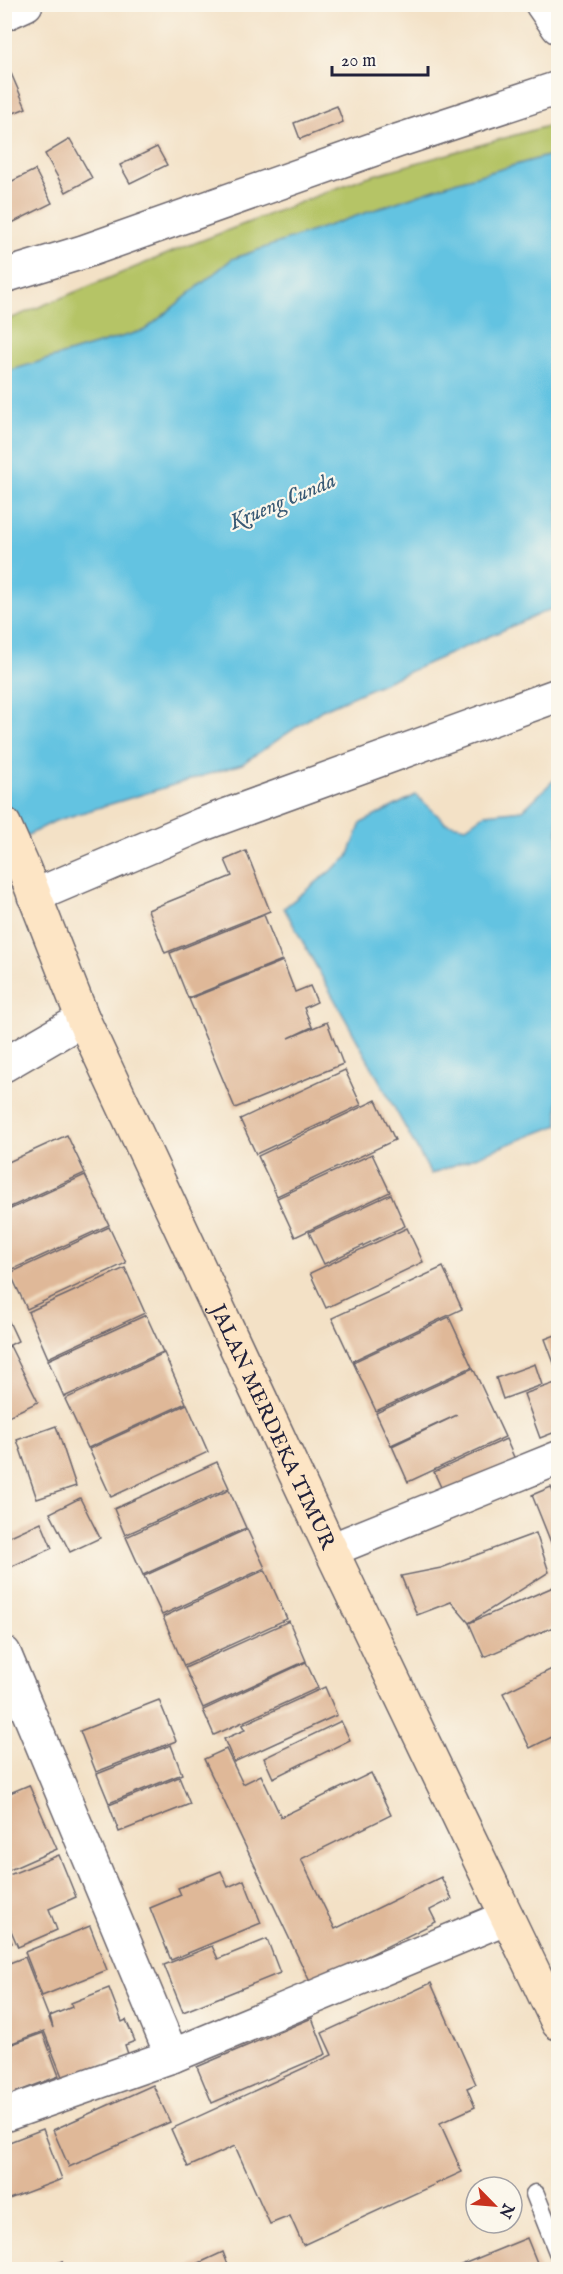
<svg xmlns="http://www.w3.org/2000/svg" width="563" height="2274" viewBox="0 0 563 2274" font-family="'IM FELL English',serif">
	<rect width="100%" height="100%" fill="#fbf7ec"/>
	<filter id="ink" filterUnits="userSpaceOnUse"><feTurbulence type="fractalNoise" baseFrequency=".0167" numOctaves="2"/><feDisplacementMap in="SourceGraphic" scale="12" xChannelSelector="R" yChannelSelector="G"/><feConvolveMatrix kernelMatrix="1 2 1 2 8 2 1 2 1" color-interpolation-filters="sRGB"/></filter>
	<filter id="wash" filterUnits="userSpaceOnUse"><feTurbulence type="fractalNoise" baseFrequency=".008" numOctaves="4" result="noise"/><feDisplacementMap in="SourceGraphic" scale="24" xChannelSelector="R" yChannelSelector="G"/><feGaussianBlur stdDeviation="1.35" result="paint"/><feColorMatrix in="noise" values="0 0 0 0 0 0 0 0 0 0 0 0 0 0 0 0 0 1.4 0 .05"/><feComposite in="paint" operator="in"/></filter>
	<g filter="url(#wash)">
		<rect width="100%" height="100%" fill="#f3e1c6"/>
		<!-- green -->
		<polygon fill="#b5c466" stroke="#6c7350" stroke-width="1.5" points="558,123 558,153 455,182 232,259 145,330 5,372 5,321 177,250 363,178"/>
		<!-- water -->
		<g fill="#63c3e1" stroke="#42728e" stroke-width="1.5">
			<polygon points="558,153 558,606 322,710 242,764 55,821 5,847 5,372 145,330 232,259 455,182"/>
			<polygon points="558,776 558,1125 431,1174 284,908 348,857 361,823 416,795 446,823 466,827 485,814 523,810"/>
		</g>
		<g id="blocks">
			<!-- building -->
			<g fill="#dfb898">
				<polygon points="4,57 26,108 4,117"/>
				<polygon points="337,106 343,122 300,139 294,123"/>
				<polygon points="70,139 92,178 66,192 45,154"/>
				<polygon points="157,147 167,165 130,183 120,165"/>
				<polygon points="35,170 52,203 4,227 4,185"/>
				<polygon points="246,851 270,911 165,953 148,910 232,876 225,860"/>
				<polygon points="264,915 282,960 188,998 170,953"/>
				<polygon points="283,961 295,992 310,986 317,1002 304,1008 312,1027 289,1038 327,1022 343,1064 235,1108 189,999"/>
				<polygon points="345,1070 361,1105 256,1154 240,1119"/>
				<polygon points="376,1100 395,1140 277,1196 258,1156"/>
				<polygon points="67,1135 85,1173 4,1210 4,1164"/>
				<polygon points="372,1154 390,1192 295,1237 277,1198"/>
				<polygon points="85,1175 109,1225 11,1270 4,1256 4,1212"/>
				<polygon points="391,1194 405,1226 324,1264 309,1232"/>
				<polygon points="109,1227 126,1263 27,1309 10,1273"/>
				<polygon points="407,1228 423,1262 326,1308 310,1273"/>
				<polygon points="443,1267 462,1309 352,1361 332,1318"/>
				<polygon points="125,1268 145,1313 48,1358 28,1312"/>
				<polygon points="4,1311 18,1341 4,1348"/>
				<polygon points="146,1315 163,1352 64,1397 48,1360"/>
				<polygon points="449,1317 472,1367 376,1411 353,1362"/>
				<polygon points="558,1334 558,1374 545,1339"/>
				<polygon points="10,1346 38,1402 4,1418 4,1349"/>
				<polygon points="164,1353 186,1403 88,1448 65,1399"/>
				<polygon points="535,1364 542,1385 503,1399 496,1378"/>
				<polygon points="473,1368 505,1437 408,1482 392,1446 457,1415 391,1445 376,1413"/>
				<polygon points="558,1382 558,1431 540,1438 524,1394"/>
				<polygon points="187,1404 208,1452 111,1497 89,1449"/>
				<polygon points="56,1426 76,1486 37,1499 17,1440"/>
				<polygon points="506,1439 517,1464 446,1498 434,1472"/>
				<polygon points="217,1462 229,1488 125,1535 114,1509"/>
				<polygon points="551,1487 558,1504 558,1560 532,1495"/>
				<polygon points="229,1490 246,1528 143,1575 126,1537"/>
				<polygon points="80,1498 100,1538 70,1552 50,1513"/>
				<polygon points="41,1522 52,1548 4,1570 4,1539"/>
				<polygon points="247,1529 265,1568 162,1615 144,1576"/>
				<polygon points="536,1533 549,1572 469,1623 451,1602 417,1615 401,1576 441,1568"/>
				<polygon points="265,1570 287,1619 184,1666 163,1617"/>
				<polygon points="558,1585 558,1625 484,1657 469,1623"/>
				<polygon points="289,1621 306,1661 203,1708 185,1668"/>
				<polygon points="306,1662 318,1688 214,1735 203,1710"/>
				<polygon points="558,1666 558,1734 530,1748 503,1693"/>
				<polygon points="325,1687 337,1715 234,1762 224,1739 245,1730 242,1725"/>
				<polygon points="159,1700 176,1741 96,1772 80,1731"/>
				<polygon points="341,1721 350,1740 273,1778 264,1758"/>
				<polygon points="171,1745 182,1774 109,1803 97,1774"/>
				<polygon points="226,1749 243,1784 261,1775 281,1817 371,1773 391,1815 301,1859 335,1929 441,1877 452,1899 430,1910 436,1922 311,1984 204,1759"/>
				<polygon points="179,1777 190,1804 119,1832 109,1805"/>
				<polygon points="29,1785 57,1849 5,1872 5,1795"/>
				<polygon points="59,1855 76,1897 49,1909 57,1930 18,1947 4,1914 4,1877"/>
				<polygon points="221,1871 228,1887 244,1880 261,1923 171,1960 150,1908 181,1895 178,1888"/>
				<polygon points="4,1924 12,1943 4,1946"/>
				<polygon points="90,1926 107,1970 42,1996 25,1952"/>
				<polygon points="267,1939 280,1973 183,2012 164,1965 212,1946 218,1959"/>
				<polygon points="25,1957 53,2028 50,2016 72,2007 71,2003 109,1988 122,2022 126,2020 135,2041 125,2045 128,2054 63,2079 44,2031 4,2046 4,1965"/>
				<polygon points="431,1983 476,2084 467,2088 475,2107 440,2123 462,2172 303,2245 290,2216 270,2224 235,2146 188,2167 171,2129 332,2055 322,2033"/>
				<polygon points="312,2018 326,2054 212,2103 197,2067"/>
				<polygon points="43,2033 59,2076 4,2097 4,2047"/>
				<polygon points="153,2085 170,2122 69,2167 53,2130"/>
				<polygon points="43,2129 62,2179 4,2201 4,2144"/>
				<polygon points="527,2238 540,2270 451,2270 451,2269"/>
				<polygon points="223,2252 230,2270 184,2270"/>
				<polygon points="62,2261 65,2270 42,2270 42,2269"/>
			</g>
		</g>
	</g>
	<g filter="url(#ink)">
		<use href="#blocks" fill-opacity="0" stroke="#6b656c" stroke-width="1.5"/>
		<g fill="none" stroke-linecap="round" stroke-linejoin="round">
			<!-- lane casing -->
			<g stroke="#6b656c" stroke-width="21">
				<polyline id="lane" points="535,2194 558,2252"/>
			</g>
			<!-- street casing -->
			<g stroke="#6b656c" stroke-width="36">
				<g id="street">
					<polyline points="542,4 558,27"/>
					<polyline points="4,14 26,4"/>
					<polyline points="4,276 83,252 397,141 558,88"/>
					<polyline points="34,896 203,824 558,695"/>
					<polyline points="4,1065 83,1019"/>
					<polyline points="331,1550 558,1458"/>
					<polyline points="4,1653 172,2056"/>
					<polyline points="4,2115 172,2056 507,1917"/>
				</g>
			</g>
			<!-- secondary casing -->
			<g stroke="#6b656c" stroke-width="36">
				<g id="secondary">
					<path id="s1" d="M 4,824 L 24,869 L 83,1019 L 331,1550 L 558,2023"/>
				</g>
			</g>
			<!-- lane -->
			<use href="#lane" stroke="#fff" stroke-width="18"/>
			<!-- street -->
			<use href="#street" stroke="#fff" stroke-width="33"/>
			<!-- secondary -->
			<use href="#secondary" stroke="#fde5c5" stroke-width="33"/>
		</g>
	</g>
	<g text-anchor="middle" stroke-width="4.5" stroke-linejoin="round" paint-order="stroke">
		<!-- street labels -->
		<g font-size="21" fill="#22223b" stroke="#fbf7ec">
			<text dy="7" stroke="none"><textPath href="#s1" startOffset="660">JALAN MERDEKA TIMUR</textPath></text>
		</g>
		<!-- water labels -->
		<g font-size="22" font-style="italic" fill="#395a75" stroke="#fbf7ec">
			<text transform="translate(282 500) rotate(-23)" y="8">Krueng Cunda</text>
		</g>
	</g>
	<!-- margin -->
	<rect width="563" height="2274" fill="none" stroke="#fbf7ec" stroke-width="24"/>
	<!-- north arrow -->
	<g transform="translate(494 2205) rotate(115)"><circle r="28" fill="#fbf7ec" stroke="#a4a2a5" stroke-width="1.5"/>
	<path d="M0-4.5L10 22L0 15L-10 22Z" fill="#c8321e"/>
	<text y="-9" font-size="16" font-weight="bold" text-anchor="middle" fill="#22223b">N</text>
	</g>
	<!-- scale -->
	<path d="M332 66v9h96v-9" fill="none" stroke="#22223b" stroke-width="3"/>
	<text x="341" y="66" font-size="18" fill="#22223b" stroke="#fbf7ec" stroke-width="4.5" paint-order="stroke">20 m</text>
</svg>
